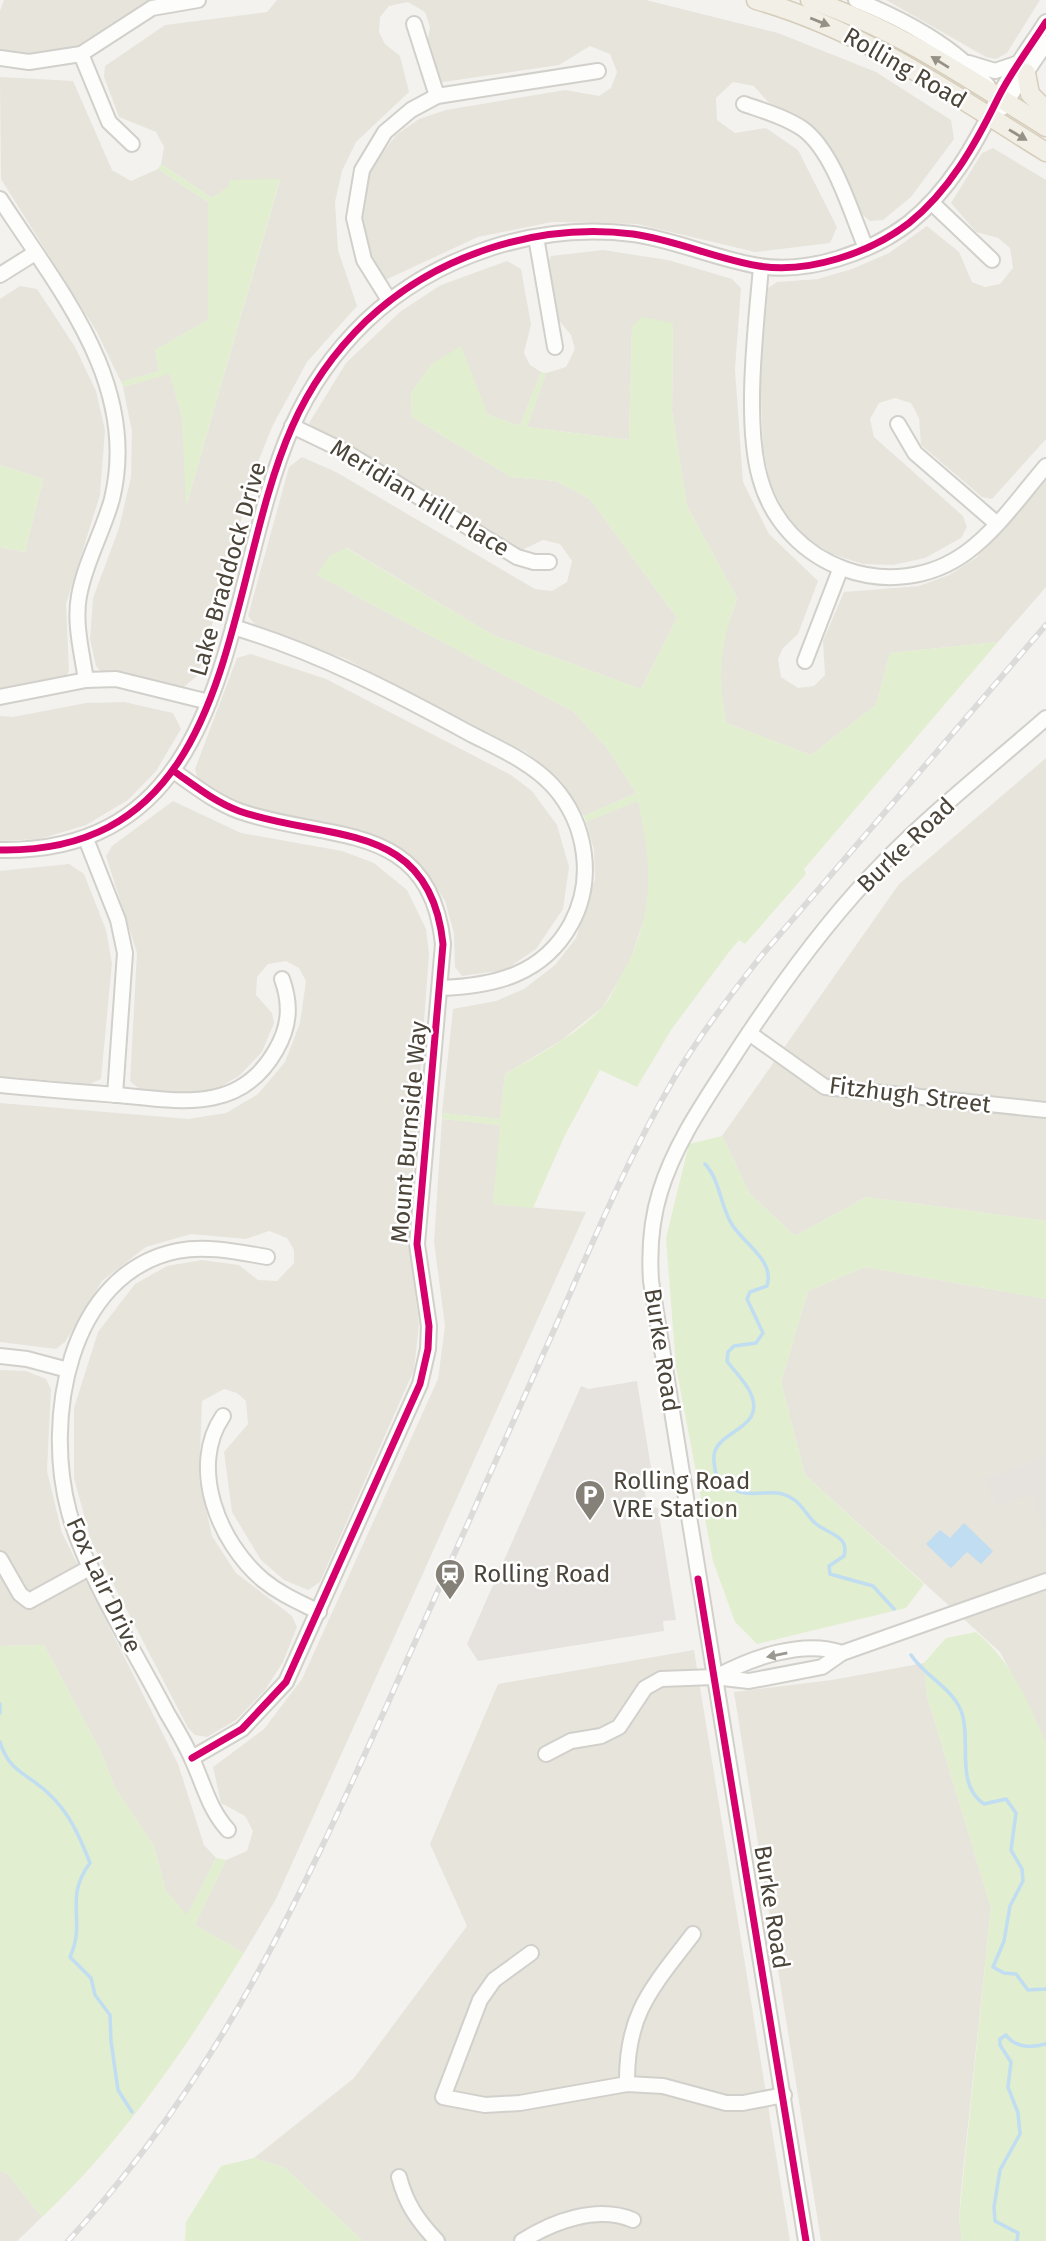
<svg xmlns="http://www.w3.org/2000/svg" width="1046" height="2241" viewBox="0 0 1046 2241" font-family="'Fira Sans',sans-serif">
	<rect width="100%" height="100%" fill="#f4f2ee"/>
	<!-- residential -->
	<g fill="#e7e4dc">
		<polygon points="4,0 158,0 78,48 46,55 0,50 0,11"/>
		<polygon points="277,0 646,0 778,33 876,72 951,120 954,139 911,197 883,220 870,221 859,212 837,159 817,132 768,102 754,86 733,82 716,98 717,120 735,133 766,128 798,150 837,227 830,243 755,252 637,224 552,222 478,237 383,281 366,253 360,208 370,170 396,135 419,119 446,110 565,90 599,96 611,88 617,72 610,54 590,46 559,65 443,82 435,75 426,49 430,27 425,12 408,2 389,6 380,17 379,32 385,44 400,56 409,92 356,142 342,171 335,202 338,250 357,306 307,362 272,427 255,470 198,675 184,687 104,675 96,666 90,639 93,598 119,528 131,477 132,432 123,387 170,373 182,417 187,503 280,180 229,180 230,186 212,198 161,164 164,147 156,132 119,117 104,77 105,66 165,25 267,12"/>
		<polygon points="886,0 1040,0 1007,53 996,59 986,57"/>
		<polygon points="0,77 73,81 112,170 131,181 158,169 208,202 208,320 155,350 159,371 121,382 97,332 1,179"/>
		<polygon points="993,148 1046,180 1046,439 992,499 982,497 921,445 919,418 911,403 895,398 879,403 870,419 874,437 963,516 967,527 961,538 925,558 893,565 863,564 832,554 806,538 784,512 770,482 763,449 760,370 768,288 777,282 818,279 852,269 889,253 927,226 959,252 972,282 985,287 1000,284 1013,268 1010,248 998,238 976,232 951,203 982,153"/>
		<polygon points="603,250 668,260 732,279 741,288 735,369 743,482 769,534 818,581 798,634 783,648 778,659 781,677 798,688 814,686 825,675 823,641 844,592 919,586 949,575 976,558 1046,479 1046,587 998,642 890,653 876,705 811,755 726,723 719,677 725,635 737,598 687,506 672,411 673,324 632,327 629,440 527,427 546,373 566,367 575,349 571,335 556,317 547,266 551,256"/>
		<polygon points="507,261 521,269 531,324 524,353 530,365 541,372 520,426 488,415 432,364 411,393 412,417 511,477 556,481 590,499 677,618 641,689 493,635 347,548 317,575 574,712 608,749 636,793 584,816 561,781 526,752 346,659 256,626 248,616 289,467 302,457 336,472 535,589 552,591 567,582 572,561 560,544 543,540 524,549 514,549 315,432 309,423 346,363 401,311 441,285"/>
		<polygon points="20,286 37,289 75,347 96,391 105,430 100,495 66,604 69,670 65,680 0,691 0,547 25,552 43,479 0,465 0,299"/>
		<polygon points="251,654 326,679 511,775 532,791 557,825 569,867 563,909 536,949 505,970 462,976 455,967 454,933 445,901 427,873 402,849 361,830 246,808 199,783 195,769 237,658"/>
		<polygon points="124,702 173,713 181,729 156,771 128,800 86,825 40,839 0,841 0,716 13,717 86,703"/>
		<polygon points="1046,758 1046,1221 866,1197 795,1236 750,1194 722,1136 899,884"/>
		<polygon points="638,800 650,857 647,911 630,961 603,1007 562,1040 505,1074 500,1119 442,1113 453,1009 496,1001 524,989 555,965 576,938 595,879 594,850 586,822"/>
		<polygon points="173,801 241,833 342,851 374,863 407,890 426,929 429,954 408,1238 419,1324 414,1370 320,1582 308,1590 284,1580 261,1560 232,1512 224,1452 248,1424 246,1401 237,1393 224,1389 202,1401 199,1478 212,1536 236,1573 292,1616 297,1627 283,1662 265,1690 236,1720 207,1737 195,1735 188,1728 91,1541 74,1478 74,1408 98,1332 135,1284 167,1266 202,1260 239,1265 258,1280 277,1281 294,1263 294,1250 287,1238 269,1231 246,1239 191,1234 146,1247 102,1281 65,1342 56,1349 0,1342 0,1103 188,1119 226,1113 258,1094 285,1062 300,1023 306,981 299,968 286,961 268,964 257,977 256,995 272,1013 274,1023 262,1052 239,1076 218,1088 189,1094 140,1090 130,1081 137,953 106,856 112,846"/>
		<polygon points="69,864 84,874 106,930 112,963 101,1079 90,1084 0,1076 0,871"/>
		<polygon points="442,1119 501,1125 493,1204 586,1212 276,1899 244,1953 195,1925 226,1860 247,1851 253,1831 245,1816 221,1803 213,1767 264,1729 302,1679 438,1379 445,1326 434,1242"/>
		<polygon points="865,1267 1046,1299 1046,1744 1031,1710 1000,1652 805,1475 781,1382 808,1291"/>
		<polygon points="0,1370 26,1371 46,1379 51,1389 47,1471 62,1533 178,1764 204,1845 216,1858 187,1916 166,1891 154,1846 115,1788 101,1752 44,1645 0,1646"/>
		<polygon points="694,1650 790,2241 363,2241 285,2168 254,2158 354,2078 467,1926 430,1844 498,1684"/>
		<polygon points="924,1663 927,1696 991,1908 961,2191 959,2218 962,2241 821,2241 734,1692 832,1680"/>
		<polygon points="0,2171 7,2173 42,2217 17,2241 0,2241"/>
	</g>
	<!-- green -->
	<g fill="#e1eecf">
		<polygon points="161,164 212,198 229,186 229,180 280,179 186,506 182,417 170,374 123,387 121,382 159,371 155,350 208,320 208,202 158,169"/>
		<path d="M 641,317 L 673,323 L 672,411 L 687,506 L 737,598 C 720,647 717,672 726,723 L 811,755 L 876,705 L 890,653 L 998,642 L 804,869 L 806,874 L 745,944 L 739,940 L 729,952 L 671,1030 L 637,1087 L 600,1070 L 564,1137 L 533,1208 L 493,1204 L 500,1125 L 442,1119 L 442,1113 L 500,1119 L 505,1074 C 538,1055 575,1036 602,1008 C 610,1000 615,986 621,976 C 656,915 652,867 638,801 L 586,822 L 584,816 L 636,793 L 608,749 L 574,712 L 317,575 L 329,556 L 346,548 L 493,635 L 641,689 L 677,618 L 590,499 L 556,481 L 511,477 L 412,417 L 411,393 L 432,364 L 461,346 L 488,415 L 520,426 L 541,372 L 546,373 L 527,427 L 629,440 L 632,327 Z"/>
		<polygon points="0,465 43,479 25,552 0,547"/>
		<polygon points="722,1136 750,1194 795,1236 866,1197 1046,1221 1046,1299 865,1267 808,1291 781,1382 805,1475 924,1584 906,1608 757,1644 735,1622 713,1561 676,1367 666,1238 689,1144"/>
		<path d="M 976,1632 C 1011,1661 1029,1702 1046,1744 L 1046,2241 L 962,2241 L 959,2218 L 991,1908 L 927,1696 L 924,1663 L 946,1638 Z"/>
		<path d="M 44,1645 L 101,1752 L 115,1788 L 154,1846 L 166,1891 L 187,1915 L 216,1858 L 226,1860 L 195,1925 L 244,1953 C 187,2047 122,2142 42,2217 L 7,2173 L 0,2171 L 0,1646 Z"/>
		<polygon points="254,2158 285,2168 363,2241 185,2241 186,2222 221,2166"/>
	</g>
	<!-- parking -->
	<g fill="#e6e3df">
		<polygon points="637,1381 651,1468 643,1469 642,1473 647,1506 658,1508 676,1620 663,1621 664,1631 478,1661 467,1644 581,1386 588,1389"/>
		<polygon points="1046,1457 1046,1533 1032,1494 996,1506 986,1478"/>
	</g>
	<!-- water -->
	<polygon fill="#c0ddf1" points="964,1523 993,1551 981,1564 967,1552 951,1568 926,1544 940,1530 950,1538"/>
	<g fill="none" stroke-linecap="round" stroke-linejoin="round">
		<!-- stream -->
		<g stroke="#c0ddf1" stroke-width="3.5">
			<path d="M 705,1164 C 720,1180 720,1204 731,1223 C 743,1244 775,1259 767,1286 L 750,1292 L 747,1299 L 763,1333 L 756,1343 L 734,1346 L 728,1352 L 727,1361 C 734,1371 745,1381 750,1392 C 767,1427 723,1429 715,1451 C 712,1459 715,1470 717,1478 C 749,1508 768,1482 793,1499 C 802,1504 807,1516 815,1523 C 827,1534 850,1535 844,1556 L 829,1566 L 830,1574 L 873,1586 L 894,1609"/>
			<path d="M 911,1655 C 927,1679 956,1689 963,1717 C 970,1745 956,1785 984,1804 L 1006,1799 L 1016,1813 L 1011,1850 L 1022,1869 L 1023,1881 L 1010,1906 L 1004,1941 L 993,1967 L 1004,1973 L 1016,1974 L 1028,1990 L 1046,1989"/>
			<polyline points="0,1704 0,1713"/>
			<path d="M 0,1742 C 9,1772 27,1773 48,1793 C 69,1812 80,1837 90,1863 C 63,1899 87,1920 70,1957 L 91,1978 L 95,1995 L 110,2015 L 111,2041 L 118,2090 L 132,2112"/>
			<path d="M 1017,2241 L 1018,2233 L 995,2221 L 994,2207 L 1000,2170 L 1020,2134 L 1018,2113 L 1008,2087 L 1011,2062 L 1000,2045 L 1000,2039 L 1006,2035 C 1015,2048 1032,2048 1046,2044"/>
		</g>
		<!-- minor casing -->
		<g stroke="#d2d0cb" stroke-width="18">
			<g id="minor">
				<path d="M 856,0 C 905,20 954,46 988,86"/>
				<polyline points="414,24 437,96"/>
				<polyline points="81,54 109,122 132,144"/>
				<polyline points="0,58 29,62 81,54 152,8 198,0"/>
				<polyline points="969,63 995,71 1019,63"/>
				<path d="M 744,104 C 764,111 785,117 803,129 C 834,152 851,213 866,248"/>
				<polyline points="1002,108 1046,43"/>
				<path d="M 0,199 C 59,290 140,384 112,499 C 103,532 85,562 79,596 C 74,624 82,653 86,680"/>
				<polyline points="932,203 992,260"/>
				<polyline points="536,237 555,347"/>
				<path d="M 761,267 C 756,326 744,422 760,478 C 784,567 892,607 967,552 C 997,530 1022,494 1046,466"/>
				<polyline points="0,275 35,253"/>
				<polyline points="389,300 364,260 354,218 362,170 385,132 411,110 437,96 598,71"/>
				<polyline points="898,424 915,453 996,523"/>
				<polyline points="292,426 344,451 517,557 534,562 549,562"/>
				<path d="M 233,627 C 317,652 392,691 469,733 C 498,748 531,762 553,786 C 587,824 595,880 571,924 C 543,975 494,986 441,988"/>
				<polyline points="805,661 840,570"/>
				<polyline points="0,697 86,680 116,679 209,702"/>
				<path d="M 175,772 C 195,786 215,802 239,811 C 326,842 430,818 443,944 L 417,1244 L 429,1326 L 428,1349 L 420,1384 L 286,1682 L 242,1729 L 192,1758"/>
				<polyline points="86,839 118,920 125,953 115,1095"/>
				<path d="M 0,850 C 241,854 221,587 292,427 C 309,388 335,351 366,321 C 436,255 537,222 633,234 C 676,240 716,259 759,266 C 808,274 870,253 909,223 C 949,191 975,145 997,100 C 1010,73 1030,47 1046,22"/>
				<polyline points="749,1033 825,1087 1046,1110"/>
				<path d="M 0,1085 C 39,1089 79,1092 118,1095 C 179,1101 240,1114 276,1050 C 290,1026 291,1004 282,979"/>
				<polyline points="0,1356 27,1359 68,1370"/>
				<path d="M 223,1416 C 188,1467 219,1543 263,1580 C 280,1594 299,1602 319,1612"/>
				<polyline points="0,1559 20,1594 29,1601 91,1567"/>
				<path d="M 716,1677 C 751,1658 803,1639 842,1653"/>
				<polyline points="546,1754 571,1741 601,1736 619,1727 645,1688 661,1679 714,1677 749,1681 822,1667 842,1653 1046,1581"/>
				<path d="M 228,1830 C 209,1809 204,1785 192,1759 C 185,1743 176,1728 167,1713 C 136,1653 86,1575 69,1512 C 44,1421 67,1274 177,1251 C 207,1245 238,1252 267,1257"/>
				<polyline points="531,1953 494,1980 480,2000 443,2097 485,2105 520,2103 627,2084 663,2086 726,2103 743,2103 784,2095"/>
				<path d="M 627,2084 C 626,2013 652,1988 693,1934"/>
				<path d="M 399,2177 C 406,2204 418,2221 437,2241"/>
				<path d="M 522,2241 C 554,2221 597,2205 633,2220"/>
				<path d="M 806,2241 L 651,1281 C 649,1250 651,1221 660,1192 C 674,1146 702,1105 728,1065 C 773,995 824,923 883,863 C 934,811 991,766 1046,718"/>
			</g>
		</g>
		<!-- major casing -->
		<g stroke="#d6cebb" stroke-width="21">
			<g id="major">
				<path d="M 756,0 C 863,30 952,94 1046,152"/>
				<path d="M 810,0 C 896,28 970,80 1046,127"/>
				<polyline points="1026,73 1030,94 1046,110"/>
			</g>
		</g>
		<!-- minor -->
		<use href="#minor" stroke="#fdfdfc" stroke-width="14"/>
		<!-- major -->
		<use href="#major" stroke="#f2efe6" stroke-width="18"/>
		<!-- rail casing -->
		<g stroke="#dbdbda" stroke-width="6">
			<path id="rail" d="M 68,2241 C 217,2080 298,1903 387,1705 C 440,1586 493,1467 546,1348 C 587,1256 625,1162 676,1075 C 701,1033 731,994 762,955 L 1046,625"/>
		</g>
		<!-- rail -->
		<use href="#rail" stroke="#fff" stroke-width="3.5" stroke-dasharray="10" stroke-linecap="butt"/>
		<!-- cycleway casing -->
		<g stroke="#fff" stroke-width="11">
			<g id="cycleway">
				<path d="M 175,772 C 195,786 215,802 239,811 C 326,842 430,818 443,944 L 417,1244 L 429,1326 L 428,1349 L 420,1384 L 286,1682 L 242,1729 L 192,1758"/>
				<path d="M 0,850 C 241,854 221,587 292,427 C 309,388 335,351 366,321 C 436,255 537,222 633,234 C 676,240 716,259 759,266 C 808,274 870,253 909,223 C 949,191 975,145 997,100 C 1010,73 1030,47 1046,22"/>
				<polyline points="698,1579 806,2241"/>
			</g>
		</g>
		<!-- cycleway -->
		<use href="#cycleway" stroke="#d6006c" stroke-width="7"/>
	</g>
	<!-- one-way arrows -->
	<defs><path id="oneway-solid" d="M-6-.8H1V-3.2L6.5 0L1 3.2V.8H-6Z" transform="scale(1.75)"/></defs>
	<g fill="#969187">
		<use href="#oneway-solid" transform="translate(820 22) rotate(22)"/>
		<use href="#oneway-solid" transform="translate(940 62) rotate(-148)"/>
		<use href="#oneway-solid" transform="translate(1018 135) rotate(31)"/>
	</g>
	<use fill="#9b9791" href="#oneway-solid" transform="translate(777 1655) rotate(169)"/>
	<!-- icons -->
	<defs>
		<g id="parking-pin" transform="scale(1.575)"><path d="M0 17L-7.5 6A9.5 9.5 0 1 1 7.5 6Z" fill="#868178" stroke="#fff"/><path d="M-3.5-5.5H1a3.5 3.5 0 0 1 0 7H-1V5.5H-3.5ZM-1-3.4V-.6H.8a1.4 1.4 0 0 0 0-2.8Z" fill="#fff"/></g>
		<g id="station-pin" transform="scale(1.575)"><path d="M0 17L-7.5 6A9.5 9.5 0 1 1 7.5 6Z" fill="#868178" stroke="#fff"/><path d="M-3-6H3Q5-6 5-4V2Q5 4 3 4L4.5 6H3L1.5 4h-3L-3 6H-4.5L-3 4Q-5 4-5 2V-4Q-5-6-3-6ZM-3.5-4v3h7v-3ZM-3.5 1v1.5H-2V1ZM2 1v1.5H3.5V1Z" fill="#fff"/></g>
	</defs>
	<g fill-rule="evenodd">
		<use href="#parking-pin" x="590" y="1495"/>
		<use href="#station-pin" x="450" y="1574"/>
	</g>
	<g text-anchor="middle" stroke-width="5" stroke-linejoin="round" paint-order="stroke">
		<!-- street labels -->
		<g font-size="24" fill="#4b4439" stroke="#fff">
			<text transform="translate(905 68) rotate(30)" y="8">Rolling Road</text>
			<text transform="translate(420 498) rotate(31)" y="8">Meridian Hill Place</text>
			<text transform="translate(228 569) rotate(-74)" y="8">Lake Braddock Drive</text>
			<text transform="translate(906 845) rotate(-44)" y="8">Burke Road</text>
			<text transform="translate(910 1095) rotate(7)" y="8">Fitzhugh Street</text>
			<text transform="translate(409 1132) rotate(-85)" y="8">Mount Burnside Way</text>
			<text transform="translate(662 1350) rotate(81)" y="8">Burke Road</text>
			<text transform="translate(104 1585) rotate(65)" y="8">Fox Lair Drive</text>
			<text transform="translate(772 1907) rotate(81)" y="8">Burke Road</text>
		</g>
		<!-- poi labels -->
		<g font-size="24" fill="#4b4439" stroke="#fff" text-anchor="start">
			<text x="613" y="1489">Rolling Road<tspan x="613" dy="28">VRE Station</tspan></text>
			<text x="473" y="1582">Rolling Road</text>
		</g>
	</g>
</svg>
